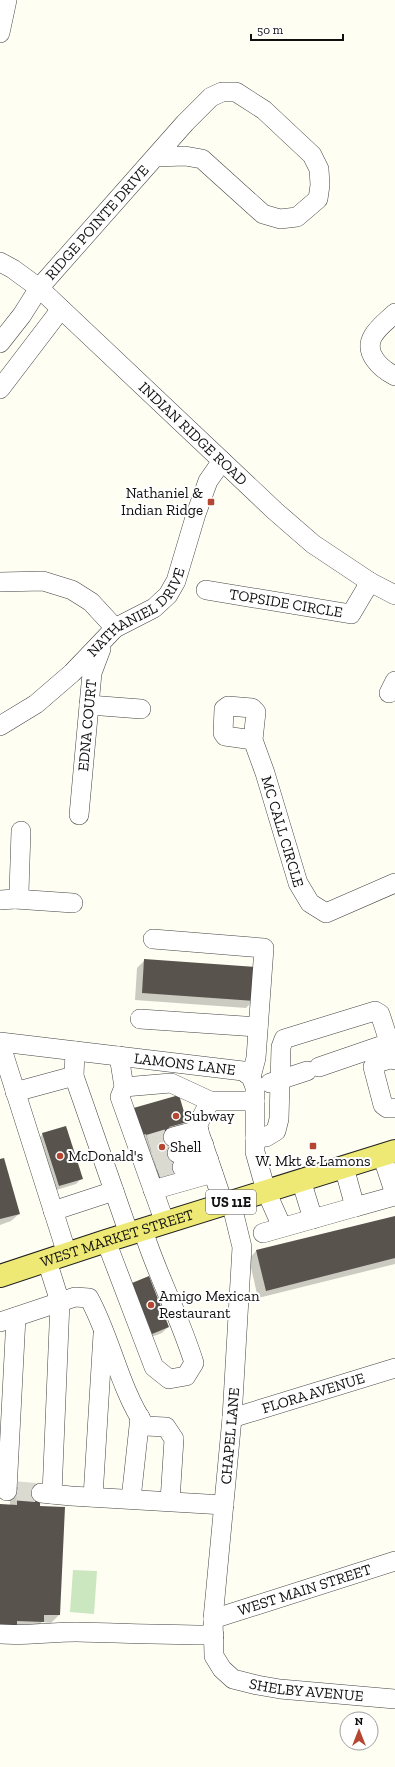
<svg xmlns="http://www.w3.org/2000/svg" width="395" height="1767" viewBox="0 0 395 1767" font-family="'Zilla Slab',serif">
	<rect width="100%" height="100%" fill="#fefef3"/>
	<!-- green -->
	<polygon fill="#cbe7bf" points="73,1570 97,1571 94,1614 70,1612"/>
	<!-- shadow -->
	<g fill="#0003">
		<polygon points="145,960 254,1000 246,1008 135,1000 137,968"/>
		<polygon points="131,1110 186,1121 180,1127 160,1185 145,1138 133,1142"/>
		<polygon points="43,1134 82,1178 76,1184 53,1191 37,1140"/>
		<polygon points="0,1160 19,1214 11,1221 0,1225"/>
		<polygon points="395,1217 395,1264 258,1298 249,1259 256,1251"/>
		<polygon points="132,1284 168,1327 162,1333 146,1339"/>
		<polygon points="18,1488 39,1507 59,1615 51,1623 42,1622 35,1630 16,1629 0,1505 10,1505 10,1496"/>
	</g>
	<!-- building -->
	<g fill="#58534d">
		<polygon points="144,959 257,967 255,1001 142,993"/>
		<polygon points="179,1095 187,1122 169,1127 185,1177 161,1184 146,1134 139,1136 130,1109"/>
		<polygon points="66,1126 83,1179 59,1186 42,1133"/>
		<polygon points="4,1158 20,1214 0,1219 0,1159"/>
		<polygon points="395,1216 395,1258 266,1291 256,1250"/>
		<polygon points="149,1276 169,1327 152,1334 132,1283"/>
		<polygon points="17,1487 41,1488 40,1506 65,1507 60,1615 44,1615 44,1622 17,1621 17,1631 0,1630 0,1504 17,1505"/>
	</g>
	<g fill="none" stroke-linecap="round" stroke-linejoin="round">
		<!-- minor-tunnel -->
		<g stroke="#dadad1" stroke-width="19" stroke-dasharray="19 10" stroke-linecap="butt">
			<polyline points="149,1144 173,1137"/>
			<polyline points="154,1161 177,1153"/>
			<polyline points="159,1175 182,1167"/>
			<polyline points="17,1491 41,1493"/>
		</g>
		<!-- minor casing -->
		<g stroke="#434343" stroke-width="20">
			<g id="minor">
				<polyline points="0,33 7,0"/>
				<path id="s1" d="M 0,262 L 13,269 L 39,288 L 275,511 L 313,544 L 370,582 L 395,595"/>
				<path d="M 395,313 C 388,320 378,327 373,336 C 363,353 381,369 395,376"/>
				<path id="s2" d="M 0,343 L 22,315 L 39,288 L 185,123 L 211,97 L 222,92 L 236,92 L 264,110 L 312,155 L 319,169 L 320,185 L 318,199 L 297,217 L 280,219 L 263,214 L 202,159 L 185,156 L 156,157"/>
				<polyline points="0,389 61,309"/>
				<polyline points="0,582 43,581 72,590 91,602 115,628"/>
				<path id="s3" d="M 206,590 L 351,614 L 370,582"/>
				<polyline points="389,693 395,681"/>
				<polyline points="89,705 141,709"/>
				<path id="s4" d="M 0,726 L 36,704 L 72,673 L 115,628 L 154,608 L 168,595 L 176,581 L 196,514 L 208,481 L 222,461"/>
				<path id="s5" d="M 253,740 L 225,736 L 223,733 L 224,709 L 228,706 L 252,708 L 256,712 L 253,740 L 265,773 L 298,883 L 310,903 L 326,913 L 395,883"/>
				<path id="s6" d="M 79,815 L 92,673 L 101,649"/>
				<polyline points="15,899 73,903"/>
				<polyline points="0,900 15,899 19,892 21,831"/>
				<polyline points="153,939 264,948 256,1058 251,1077"/>
				<polyline points="140,1019 258,1027"/>
				<path id="s7" d="M 0,1042 L 243,1071 L 251,1077 L 255,1087 L 255,1152 L 266,1191 L 282,1227"/>
				<polyline points="0,1043 67,1254"/>
				<polyline points="75,1051 74,1076 129,1234"/>
				<polyline points="119,1056 124,1087 120,1097 165,1223"/>
				<polyline points="394,1058 376,1063 373,1067 383,1105 387,1108 395,1108"/>
				<polyline points="319,1067 389,1043"/>
				<polyline points="270,1083 307,1071"/>
				<polyline points="124,1087 171,1083 210,1101 255,1101"/>
				<polyline points="15,1092 74,1076"/>
				<polyline points="210,1101 197,1126 224,1205"/>
				<polyline points="173,1137 199,1130"/>
				<polyline points="255,1138 266,1137 276,1131 279,1119 281,1047 284,1039 375,1011 380,1014 395,1060"/>
				<polyline points="177,1153 204,1145"/>
				<polyline points="382,1155 395,1194"/>
				<polyline points="182,1167 209,1160"/>
				<polyline points="301,1180 313,1219"/>
				<polyline points="153,1190 213,1173"/>
				<path id="s8" d="M 231,1202 L 242,1247 L 232,1418 L 213,1619 L 214,1656 L 222,1669 L 233,1679 L 257,1685 L 280,1689 L 395,1699"/>
				<polyline points="355,1207 395,1196"/>
				<polyline points="53,1211 114,1191"/>
				<polyline points="263,1233 355,1207 344,1167"/>
				<path d="M 106,1241 L 154,1367 L 169,1379 L 186,1376 L 194,1363 C 180,1317 157,1275 143,1230"/>
				<polyline points="0,1322 60,1302 47,1261"/>
				<path id="s9" d="M 232,1418 L 395,1368"/>
				<polyline points="7,1491 16,1317"/>
				<polyline points="41,1493 71,1496 224,1505"/>
				<path d="M 52,1494 L 60,1302 L 75,1297 L 89,1298 C 111,1338 119,1387 145,1426 L 166,1427 L 174,1439 L 170,1501"/>
				<polyline points="93,1497 103,1334"/>
				<polyline points="131,1499 140,1417"/>
				<path id="s10" d="M 213,1619 L 395,1561"/>
				<path d="M 0,1634 C 25,1636 51,1632 76,1632 C 122,1633 168,1635 214,1635"/>
			</g>
		</g>
		<!-- major casing -->
		<g stroke="#212121" stroke-width="24">
			<g id="major">
				<path id="s11" d="M 0,1276 L 106,1241 L 395,1151"/>
			</g>
		</g>
		<!-- minor -->
		<use href="#minor" stroke="#fff" stroke-width="19"/>
		<!-- major -->
		<use href="#major" stroke="#ede974" stroke-width="22"/>
	</g>
	<!-- markers -->
	<g fill="#b54732" stroke="#fff" stroke-width="1.5">
		<rect x="207" y="498" width="8" height="8" rx="2"/>
		<circle cx="176" cy="1116" r="4"/>
		<rect x="309" y="1142" width="8" height="8" rx="2"/>
		<circle cx="162" cy="1147" r="4"/>
		<circle cx="60" cy="1156" r="4"/>
		<circle cx="151" cy="1305" r="4"/>
	</g>
	<g text-anchor="middle" stroke-width="4" stroke-linejoin="round" paint-order="stroke">
		<!-- shield labels -->
		<rect fill="#fff" stroke="#585858" stroke-width="1" x="206" y="1190" width="50" height="24" rx="3"/>
		<g font-size="14" font-weight="bold" fill="#101010">
			<text x="231" y="1207">US 11E</text>
		</g>
		<!-- street labels -->
		<g font-size="15" fill="#101010" stroke="#fff">
			<text dy="5" stroke="none"><textPath href="#s2" startOffset="155">RIDGE POINTE DRIVE</textPath></text>
			<text dy="5" stroke="none"><textPath href="#s1" startOffset="259">INDIAN RIDGE ROAD</textPath></text>
			<text dy="5" stroke="none"><textPath href="#s3" startOffset="81">TOPSIDE CIRCLE</textPath></text>
			<text dy="5" stroke="none"><textPath href="#s4" startOffset="180">NATHANIEL DRIVE</textPath></text>
			<text dy="5" stroke="none"><textPath href="#s6" startOffset="90">EDNA COURT</textPath></text>
			<text dy="5" stroke="none"><textPath href="#s5" startOffset="215">MC CALL CIRCLE</textPath></text>
			<text dy="5" stroke="none"><textPath href="#s7" startOffset="186">LAMONS LANE</textPath></text>
			<text dy="5" stroke="none"><textPath href="#s11" startOffset="123">WEST MARKET STREET</textPath></text>
			<text dy="5" stroke="none"><textPath href="#s9" startOffset="85">FLORA AVENUE</textPath></text>
			<text transform="translate(230 1436) rotate(-85)" y="5">CHAPEL LANE</text>
			<text dy="5" stroke="none"><textPath href="#s10" startOffset="96">WEST MAIN STREET</textPath></text>
			<text dy="5" stroke="none"><textPath href="#s8" startOffset="561">SHELBY AVENUE</textPath></text>
		</g>
		<!-- poi labels -->
		<g font-size="15" fill="#101010" stroke="#fff" text-anchor="start">
			<text x="203" y="498" text-anchor="end">Nathaniel &amp;<tspan x="203" dy="17">Indian Ridge</tspan></text>
			<text x="184" y="1121">Subway</text>
			<text x="170" y="1152">Shell</text>
			<text x="68" y="1161">McDonald's</text>
			<text x="313" y="1166" text-anchor="middle">W. Mkt &amp; Lamons</text>
			<text x="159" y="1301">Amigo Mexican<tspan x="159" dy="17">Restaurant</tspan></text>
		</g>
	</g>
	<!-- north arrow -->
	<g transform="translate(359 1731)"><circle r="19" fill="#ffffff" stroke="#9f9f9f"/>
	<path d="M0-3L7 15L0 10L-7 15Z" fill="#b54732"/>
	<text y="-6" font-size="11" font-weight="bold" text-anchor="middle" fill="#101010">N</text>
	</g>
	<!-- scale -->
	<path d="M251 34v6h92v-6" fill="none" stroke="#101010" stroke-width="2"/>
	<text x="257" y="34" font-size="12" fill="#101010" stroke="#ffffff" stroke-width="3" paint-order="stroke">50 m</text>
</svg>
